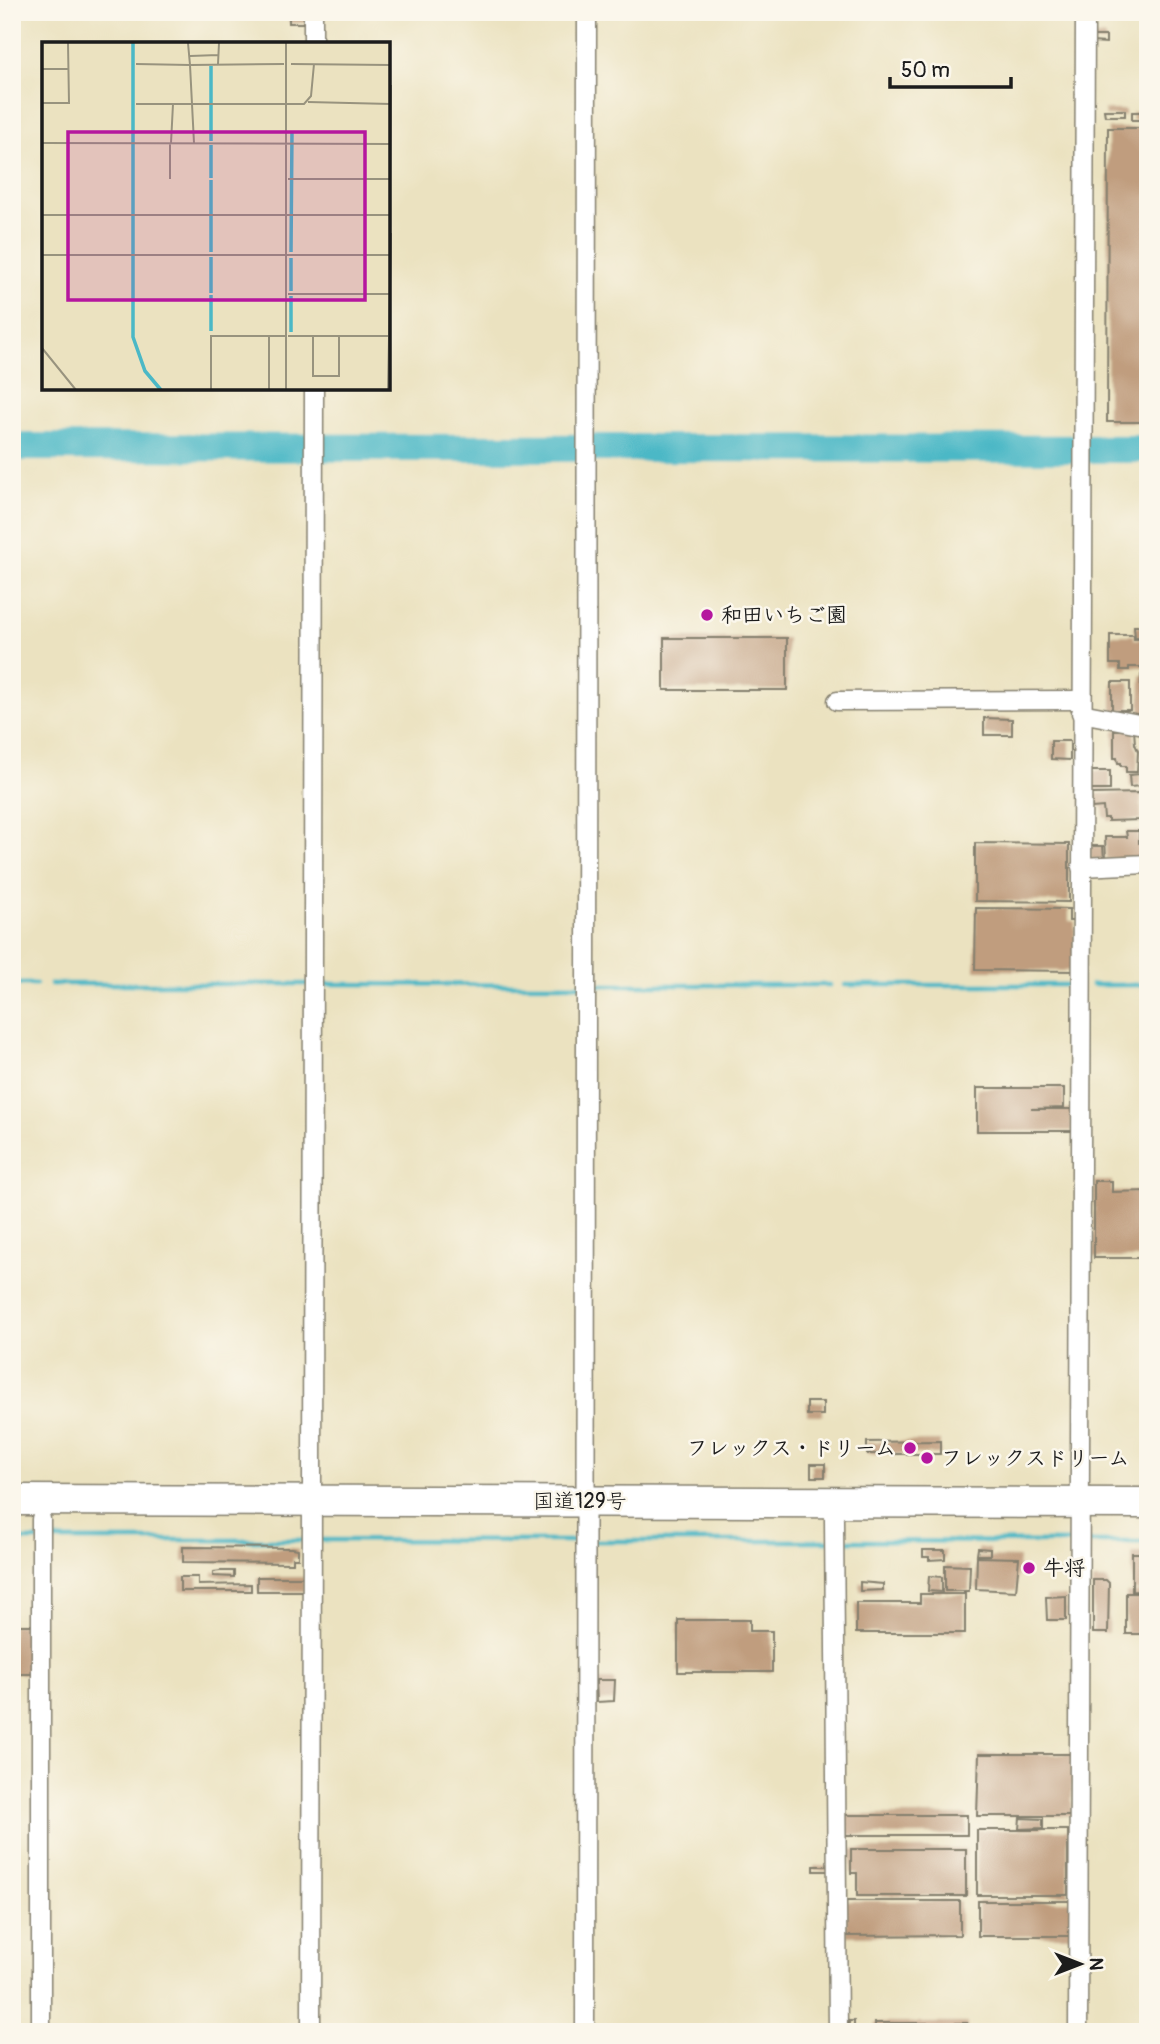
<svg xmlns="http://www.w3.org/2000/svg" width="1160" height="2044" viewBox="0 0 1160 2044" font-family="Pangolin,'Klee One',sans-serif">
	<rect width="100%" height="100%" fill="#fbf7ec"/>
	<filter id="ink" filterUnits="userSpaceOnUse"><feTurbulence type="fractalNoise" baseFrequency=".0143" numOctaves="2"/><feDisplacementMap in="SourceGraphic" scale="14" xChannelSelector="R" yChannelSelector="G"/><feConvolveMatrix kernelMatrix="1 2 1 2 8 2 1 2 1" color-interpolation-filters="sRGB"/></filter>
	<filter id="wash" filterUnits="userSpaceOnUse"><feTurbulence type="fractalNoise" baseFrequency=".00686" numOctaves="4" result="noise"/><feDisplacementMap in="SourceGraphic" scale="28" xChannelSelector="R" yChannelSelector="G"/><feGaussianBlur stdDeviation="1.57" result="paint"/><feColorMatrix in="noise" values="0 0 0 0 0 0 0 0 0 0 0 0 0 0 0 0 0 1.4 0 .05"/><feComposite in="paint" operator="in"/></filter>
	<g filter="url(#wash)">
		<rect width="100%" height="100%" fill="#ebe2c0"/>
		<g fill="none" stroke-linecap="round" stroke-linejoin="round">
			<!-- stream -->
			<g stroke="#4bb8c6" stroke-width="4.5">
				<polyline points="12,984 36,984"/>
				<polyline points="51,984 307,984"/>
				<polyline points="324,984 581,985"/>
				<polyline points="589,985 830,985"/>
				<polyline points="845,985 1075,985"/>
				<polyline points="1092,985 1148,985"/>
				<polyline points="12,1540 37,1540"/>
				<polyline points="46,1540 307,1540"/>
				<polyline points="316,1540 580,1541"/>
				<polyline points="589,1541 828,1541"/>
				<polyline points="837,1541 1077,1542"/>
				<polyline points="1086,1542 1148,1542"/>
			</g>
			<!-- river -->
			<polyline stroke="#4bb8c6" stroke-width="28" points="12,447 1148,449"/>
		</g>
		<g id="blocks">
			<!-- building -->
			<g fill="#c09d7e">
				<rect x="289" y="12" width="16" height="11"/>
				<polygon points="1092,36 1106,36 1106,43 1092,42"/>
				<polygon points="1104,110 1125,110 1125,116 1105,116"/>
				<polygon points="1132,112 1144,112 1145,120 1132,120"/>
				<polygon points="1108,128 1148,128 1148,422 1107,422"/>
				<polygon points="1134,626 1144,626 1144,637 1135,637"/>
				<polygon points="1110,635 1134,635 1134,639 1148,639 1148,667 1129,667 1129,670 1120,670 1120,664 1110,664"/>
				<rect x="664" y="638" width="123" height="52"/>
				<polygon points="1141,675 1148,675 1148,717 1140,717"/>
				<rect x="1112" y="682" width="18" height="28"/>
				<polygon points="984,718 1012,719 1012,735 984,735"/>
				<polygon points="1134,729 1135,744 1138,751 1137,772 1126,772 1126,766 1121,766 1121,763 1118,763 1117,758 1114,758 1114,730"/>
				<polygon points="1051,741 1070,741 1070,760 1051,759"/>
				<rect x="1088" y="771" width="22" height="19"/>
				<polygon points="1140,774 1140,786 1130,787 1129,775"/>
				<polygon points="1141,793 1141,820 1108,821 1108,818 1104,818 1103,807 1092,808 1091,794"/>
				<polygon points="1126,831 1139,831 1139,843 1148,842 1148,858 1106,859 1105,837 1127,837"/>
				<polygon points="975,843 1069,844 1069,902 975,901"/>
				<polygon points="1090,846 1103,846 1104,859 1091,860"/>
				<polygon points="976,908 1069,909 1069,921 1075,921 1075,971 975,970"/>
				<polygon points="977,1088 1064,1088 1064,1108 1031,1109 1072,1109 1072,1131 977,1131"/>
				<polygon points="1094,1181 1112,1181 1112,1192 1148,1191 1148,1258 1094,1258"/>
				<rect x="807" y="1402" width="16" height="13"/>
				<polygon points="940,1441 940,1454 867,1454 867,1442"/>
				<rect x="811" y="1464" width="14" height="13"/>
				<polygon points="183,1547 292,1548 298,1549 298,1558 293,1558 293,1563 183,1562"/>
				<polygon points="978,1548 990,1549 990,1555 977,1555"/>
				<polygon points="923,1550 945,1550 945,1559 929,1560 929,1557 923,1557"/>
				<polygon points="1132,1553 1148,1553 1148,1592 1132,1591"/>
				<polygon points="977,1557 1019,1558 1016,1591 976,1589"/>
				<polygon points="945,1565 970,1566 969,1591 945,1591"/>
				<polygon points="220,1571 234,1571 234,1577 213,1576 213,1572"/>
				<polygon points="929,1576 942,1577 942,1592 928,1591"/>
				<polygon points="180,1577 198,1577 198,1585 251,1584 251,1591 180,1591"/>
				<rect x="257" y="1577" width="47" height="14"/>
				<polygon points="1093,1580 1106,1580 1109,1583 1108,1633 1093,1633"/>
				<polygon points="860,1582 883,1584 883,1590 860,1591"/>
				<rect x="1126" y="1593" width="19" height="41"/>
				<polygon points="920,1594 965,1594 965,1633 856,1633 856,1603 920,1603"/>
				<polygon points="1066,1596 1066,1620 1047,1620 1046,1597"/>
				<polygon points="678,1620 750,1620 750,1631 772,1631 772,1672 678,1672"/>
				<rect x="12" y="1625" width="21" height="49"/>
				<polygon points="596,1680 615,1680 614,1701 597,1702"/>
				<polygon points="979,1754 1072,1754 1072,1816 977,1816"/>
				<polygon points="845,1815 967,1815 967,1835 844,1835"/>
				<polygon points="1020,1818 1043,1819 1043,1828 1019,1829"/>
				<rect x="977" y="1830" width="91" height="65"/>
				<polygon points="851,1849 966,1849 966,1896 857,1896 857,1873 851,1873"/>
				<rect x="814" y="1866" width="16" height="5"/>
				<polygon points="846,1901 960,1901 960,1935 846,1936"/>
				<polygon points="978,1901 1074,1901 1073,1936 978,1936"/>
				<rect x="849" y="2021" width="5" height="11"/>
				<rect x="875" y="2023" width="92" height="9"/>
			</g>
		</g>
	</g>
	<g filter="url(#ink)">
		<use href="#blocks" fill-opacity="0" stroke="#847f6e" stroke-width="2"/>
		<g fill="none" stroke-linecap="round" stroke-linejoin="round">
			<!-- minor casing -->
			<g stroke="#847f6e" stroke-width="21">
				<g id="minor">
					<polyline points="313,12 313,44"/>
					<polyline points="837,701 1081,700"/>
					<polyline points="1081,713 1139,724 1148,724"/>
					<polyline points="1081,867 1148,864"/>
					<polyline points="834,1519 838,2032"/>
					<polyline points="41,2032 41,1519"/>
					<polyline points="311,2032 314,388"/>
					<polyline points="585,2032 587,12"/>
					<polyline points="1078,2032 1085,12"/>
				</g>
			</g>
			<!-- trunk casing -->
			<g stroke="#847f6e" stroke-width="33">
				<polyline id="trunk" points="12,1500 1148,1503"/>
			</g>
			<!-- minor -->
			<use href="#minor" stroke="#fff" stroke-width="18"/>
			<!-- trunk -->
			<use href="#trunk" stroke="#fff" stroke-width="30"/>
		</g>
	</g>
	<!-- markers -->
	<g fill="#b5179e" stroke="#fbf7ec" stroke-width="2.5">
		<circle cx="707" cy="615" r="7"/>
		<circle cx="910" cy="1448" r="7"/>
		<circle cx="927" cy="1458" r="7"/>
		<circle cx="1029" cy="1568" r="7"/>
	</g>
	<g text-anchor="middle" stroke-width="5" stroke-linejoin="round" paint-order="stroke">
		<!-- poi labels -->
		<g font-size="21" font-weight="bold" fill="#1c1c1c" stroke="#fbf7ec" text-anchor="start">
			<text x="721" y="622">和田いちご園</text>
			<text x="896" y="1455" text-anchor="end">フレックス・ドリーム</text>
			<text x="941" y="1465">フレックスドリーム</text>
			<text x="1043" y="1575">牛将</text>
		</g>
		<!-- street labels -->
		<g font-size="21" fill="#1c1c1c" stroke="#fbf7ec">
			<text x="580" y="1508">国道129号</text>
		</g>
	</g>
	<!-- overview -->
	<g transform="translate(42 42)">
		<rect width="348" height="348" fill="#ebe2c0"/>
		<path fill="none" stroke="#4bb8c6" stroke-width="3.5" d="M 91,1 L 91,295 L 103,329 L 119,348M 169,99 L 169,24M 169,136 L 169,103M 169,210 L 169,138M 249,210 L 250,89M 249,249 L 249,216M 169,251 L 169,215M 169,253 L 169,289M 249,290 L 249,254"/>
		<path fill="none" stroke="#98937e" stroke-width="2" d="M 148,14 L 176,13M 94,22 L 148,23 L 146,1M 176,22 L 177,1M 249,22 L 349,23M 0,27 L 26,27M 266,60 L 349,62M 0,61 L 27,61 L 26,1M 94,62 L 150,62 L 148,23 L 242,22M 0,101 L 349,102M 128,101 L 128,137M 129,101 L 131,62M 152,101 L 150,62 L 262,62 L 269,54 L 272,22M 348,136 L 349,43M 246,137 L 349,137M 0,173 L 349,173M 0,213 L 349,213M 246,252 L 347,252M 246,294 L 347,294M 271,294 L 271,334 L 297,334 L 297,294M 0,306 L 34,348M 169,348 L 169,294 L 244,294M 227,348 L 227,294M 244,348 L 244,1M 346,348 L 349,191"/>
		<path fill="#b5179e" fill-opacity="0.15" stroke="#b5179e" stroke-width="3.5" d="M 26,90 L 323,90 L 323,258 L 26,258 Z"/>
		<rect width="348" height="348" fill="none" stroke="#1c1c1c" stroke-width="3.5"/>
	</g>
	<!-- margin -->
	<rect width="1160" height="2044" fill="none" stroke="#fbf7ec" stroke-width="42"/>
	<!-- north arrow -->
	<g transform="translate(1080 1964) rotate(90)" stroke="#fbf7ec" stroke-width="5" paint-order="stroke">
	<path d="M0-5L12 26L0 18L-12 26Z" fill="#1c1c1c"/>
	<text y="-10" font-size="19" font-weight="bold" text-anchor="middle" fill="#1c1c1c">N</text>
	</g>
	<!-- scale -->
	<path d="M890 77v10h121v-10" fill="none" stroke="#1c1c1c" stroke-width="3.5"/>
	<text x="901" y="77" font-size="21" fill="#1c1c1c" stroke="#fbf7ec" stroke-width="5" paint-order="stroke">50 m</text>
</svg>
